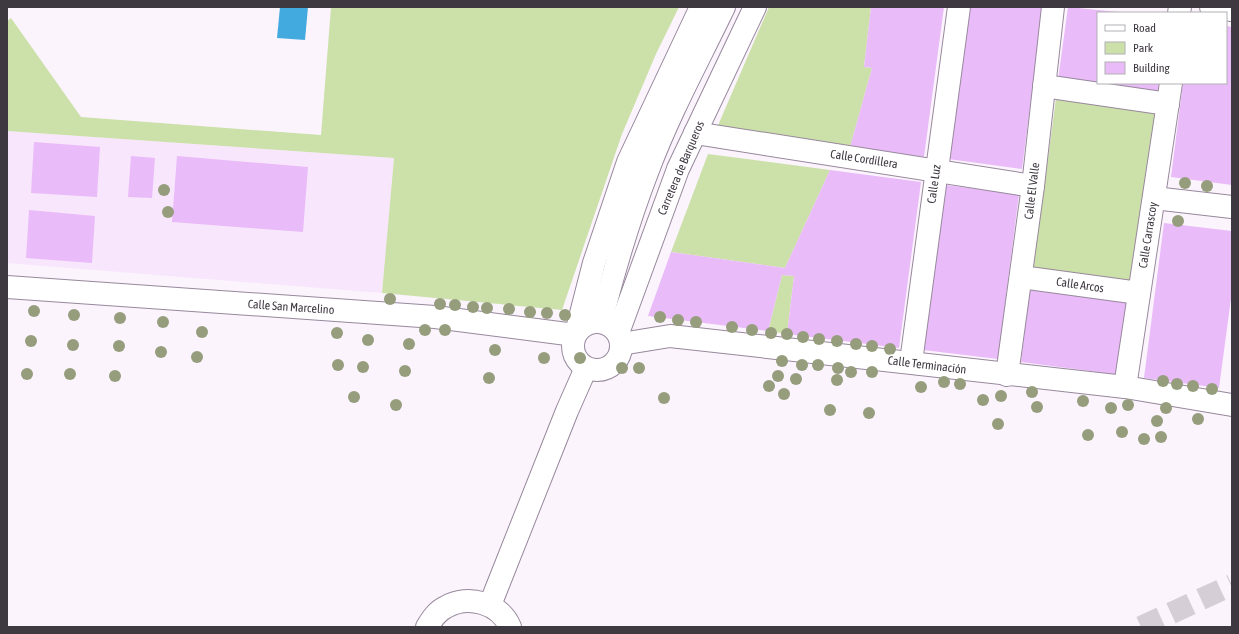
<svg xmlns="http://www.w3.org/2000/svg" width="1239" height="634" viewBox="0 0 1239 634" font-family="'Asap Condensed',sans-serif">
	<rect width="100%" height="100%" fill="#fbf4fd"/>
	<!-- built -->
	<polygon fill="#f8e6fd" points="7,131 394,158 382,293 7,263"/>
	<!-- green -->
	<g fill="#cce0a9">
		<polygon points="331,7 679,7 656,54 622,134 562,310 382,293 394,158 7,131 7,21 11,18 81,117 321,135"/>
		<polygon points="769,7 871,7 864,67 872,68 850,147 716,130"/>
		<polygon points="1056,98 1158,112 1134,283 1033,270"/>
		<polygon points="708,154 830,170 785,268 671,252"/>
		<polygon points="782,275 794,276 787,334 768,331"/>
	</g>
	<!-- water -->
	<polygon fill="#43aadf" points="280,7 308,7 305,40 277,38"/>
	<!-- building -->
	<g fill="#e9bbf8">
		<polygon points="871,7 944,7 924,157 850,147 872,68 864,67"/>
		<polygon points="968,7 1043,7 1022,169 948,159"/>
		<polygon points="1068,7 1118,12 1098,13 1098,83 1159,83 1158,93 1058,80"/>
		<polygon points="1226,26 1232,27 1232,185 1171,177 1183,83 1226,83"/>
		<polygon points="34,142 100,147 97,197 31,193"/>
		<polygon points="131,156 155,158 152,198 128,197"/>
		<polygon points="177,156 308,167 303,232 172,222"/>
		<polygon points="830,170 921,182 899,348 787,334 794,276 782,275 768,331 648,316 671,252 785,268"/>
		<polygon points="945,185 1019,194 998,359 923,350"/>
		<polygon points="29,210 95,216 92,263 26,258"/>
		<polygon points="1164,223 1232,231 1232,291 1219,388 1144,378"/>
		<polygon points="1030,288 1130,301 1121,375 1021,362"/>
	</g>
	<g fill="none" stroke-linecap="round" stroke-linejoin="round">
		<!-- motorway-tunnel -->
		<polyline stroke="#d5ced7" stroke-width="22" stroke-dasharray="22 11" stroke-linecap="butt" points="1141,627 1232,585"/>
		<!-- minor casing -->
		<g stroke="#97889c" stroke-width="24">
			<g id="minor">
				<polyline points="1211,7 1232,10"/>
				<polyline points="1179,13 1180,7"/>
				<polyline points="1044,86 1168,104"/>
				<polyline points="695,133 1033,186"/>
				<polyline points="1154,198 1232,207"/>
				<polyline points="1021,277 1139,293"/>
				<polyline points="7,287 435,317 575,335"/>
				<polyline points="576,333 594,263 628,162 701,7"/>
				<polyline points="618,333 678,169 755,7"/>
				<polyline points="621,344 670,336 1125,387 1232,405"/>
				<polyline points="911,362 959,7"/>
				<polyline points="1007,375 1033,186 1053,7"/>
				<polyline points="1125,387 1171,83"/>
			</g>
		</g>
		<!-- secondary casing -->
		<g stroke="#97889c" stroke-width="24">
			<g id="secondary">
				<path d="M 601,321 C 614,270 629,219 648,170 C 669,114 698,61 724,7"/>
				<circle cx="597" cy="346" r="24"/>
				<polyline points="490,605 567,411 586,368"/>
				<path d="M 427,627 C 432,619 437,611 446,607 C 468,594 500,603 510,627"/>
			</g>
		</g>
		<!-- minor -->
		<use href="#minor" stroke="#fff" stroke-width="22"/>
		<!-- secondary -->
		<use href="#secondary" stroke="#fff" stroke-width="22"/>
	</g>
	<!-- trees -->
	<g fill="#959d7d">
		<circle cx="1185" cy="183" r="6"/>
		<circle cx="1207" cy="186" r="6"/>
		<circle cx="164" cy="190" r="6"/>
		<circle cx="168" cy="212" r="6"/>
		<circle cx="1178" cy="221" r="6"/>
		<circle cx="390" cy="299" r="6"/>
		<circle cx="440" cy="304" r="6"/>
		<circle cx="455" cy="305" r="6"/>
		<circle cx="473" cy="307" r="6"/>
		<circle cx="487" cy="308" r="6"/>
		<circle cx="509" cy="309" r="6"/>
		<circle cx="34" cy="311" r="6"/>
		<circle cx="530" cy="312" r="6"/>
		<circle cx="547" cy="313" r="6"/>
		<circle cx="74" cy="315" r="6"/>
		<circle cx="565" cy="315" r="6"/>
		<circle cx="660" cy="317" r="6"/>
		<circle cx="120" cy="318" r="6"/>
		<circle cx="678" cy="320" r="6"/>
		<circle cx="163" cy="322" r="6"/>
		<circle cx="696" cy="322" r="6"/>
		<circle cx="732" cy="327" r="6"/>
		<circle cx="425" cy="330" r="6"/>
		<circle cx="445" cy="330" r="6"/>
		<circle cx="752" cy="330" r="6"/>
		<circle cx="202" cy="332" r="6"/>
		<circle cx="337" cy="333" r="6"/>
		<circle cx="771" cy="333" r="6"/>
		<circle cx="787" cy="334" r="6"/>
		<circle cx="803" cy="337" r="6"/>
		<circle cx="819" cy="339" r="6"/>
		<circle cx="368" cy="340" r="6"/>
		<circle cx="31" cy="341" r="6"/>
		<circle cx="837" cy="341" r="6"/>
		<circle cx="409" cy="344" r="6"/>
		<circle cx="856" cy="344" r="6"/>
		<circle cx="73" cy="345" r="6"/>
		<circle cx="119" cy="346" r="6"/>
		<circle cx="872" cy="346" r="6"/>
		<circle cx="890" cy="349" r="6"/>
		<circle cx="495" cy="350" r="6"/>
		<circle cx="161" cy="352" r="6"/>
		<circle cx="197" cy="357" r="6"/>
		<circle cx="544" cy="358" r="6"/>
		<circle cx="580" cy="358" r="6"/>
		<circle cx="782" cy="361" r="6"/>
		<circle cx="338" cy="365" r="6"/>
		<circle cx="802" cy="365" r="6"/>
		<circle cx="818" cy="365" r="6"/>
		<circle cx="363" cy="367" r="6"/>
		<circle cx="622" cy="368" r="6"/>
		<circle cx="639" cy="368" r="6"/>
		<circle cx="838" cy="368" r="6"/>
		<circle cx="405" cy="371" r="6"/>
		<circle cx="851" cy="372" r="6"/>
		<circle cx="872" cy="372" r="6"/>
		<circle cx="27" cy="374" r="6"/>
		<circle cx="70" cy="374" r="6"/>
		<circle cx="115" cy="376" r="6"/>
		<circle cx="778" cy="376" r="6"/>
		<circle cx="489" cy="378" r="6"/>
		<circle cx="796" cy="379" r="6"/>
		<circle cx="837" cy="380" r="6"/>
		<circle cx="1163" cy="381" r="6"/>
		<circle cx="944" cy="382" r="6"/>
		<circle cx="960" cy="384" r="6"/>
		<circle cx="1177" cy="384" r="6"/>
		<circle cx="769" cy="386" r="6"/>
		<circle cx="1193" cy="386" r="6"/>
		<circle cx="921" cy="387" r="6"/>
		<circle cx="1212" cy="389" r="6"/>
		<circle cx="1032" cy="392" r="6"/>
		<circle cx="784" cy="394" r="6"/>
		<circle cx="1001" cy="396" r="6"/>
		<circle cx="354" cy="397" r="6"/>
		<circle cx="664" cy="398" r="6"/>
		<circle cx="983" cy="400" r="6"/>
		<circle cx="1083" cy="401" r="6"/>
		<circle cx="396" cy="405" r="6"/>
		<circle cx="1128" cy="405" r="6"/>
		<circle cx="1037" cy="407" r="6"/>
		<circle cx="1111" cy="408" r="6"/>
		<circle cx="1166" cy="408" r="6"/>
		<circle cx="830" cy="410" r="6"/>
		<circle cx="869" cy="413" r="6"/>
		<circle cx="1198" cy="419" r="6"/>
		<circle cx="1157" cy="421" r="6"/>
		<circle cx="998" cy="424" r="6"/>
		<circle cx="1122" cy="432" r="6"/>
		<circle cx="1088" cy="435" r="6"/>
		<circle cx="1161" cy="437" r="6"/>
		<circle cx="1144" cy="439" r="6"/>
	</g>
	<g text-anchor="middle" stroke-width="3.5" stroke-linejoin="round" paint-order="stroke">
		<!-- street labels -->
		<g font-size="12" fill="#3e3840" stroke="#fff">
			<text transform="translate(864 159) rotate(9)" y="4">Calle Cordillera</text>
			<text transform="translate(681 168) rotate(-67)" y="4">Carretera de Barqueros</text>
			<text transform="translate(934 184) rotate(-82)" y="4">Calle Luz</text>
			<text transform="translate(1032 191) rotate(-83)" y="4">Calle El Valle</text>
			<text transform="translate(1148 235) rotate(-81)" y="4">Calle Carrascoy</text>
			<text transform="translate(1080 285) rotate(8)" y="4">Calle Arcos</text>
			<text transform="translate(291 307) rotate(4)" y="4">Calle San Marcelino</text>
			<text transform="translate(927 365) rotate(7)" y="4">Calle Terminación</text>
		</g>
	</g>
	<!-- border -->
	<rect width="1239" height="634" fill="none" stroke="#3e3840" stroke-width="16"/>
	<!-- legend -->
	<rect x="1097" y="12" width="130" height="72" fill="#ffffff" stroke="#b2afb3"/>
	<rect x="1105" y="25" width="20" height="6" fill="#ffffff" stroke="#b2afb3"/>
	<text x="1133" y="32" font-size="12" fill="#3e3840">Road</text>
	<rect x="1105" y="42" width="20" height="12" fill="#cce0a9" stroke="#b2afb3"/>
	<text x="1133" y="52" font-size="12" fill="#3e3840">Park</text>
	<rect x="1105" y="62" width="20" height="12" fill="#e9bbf8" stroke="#b2afb3"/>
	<text x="1133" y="72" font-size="12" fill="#3e3840">Building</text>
</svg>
